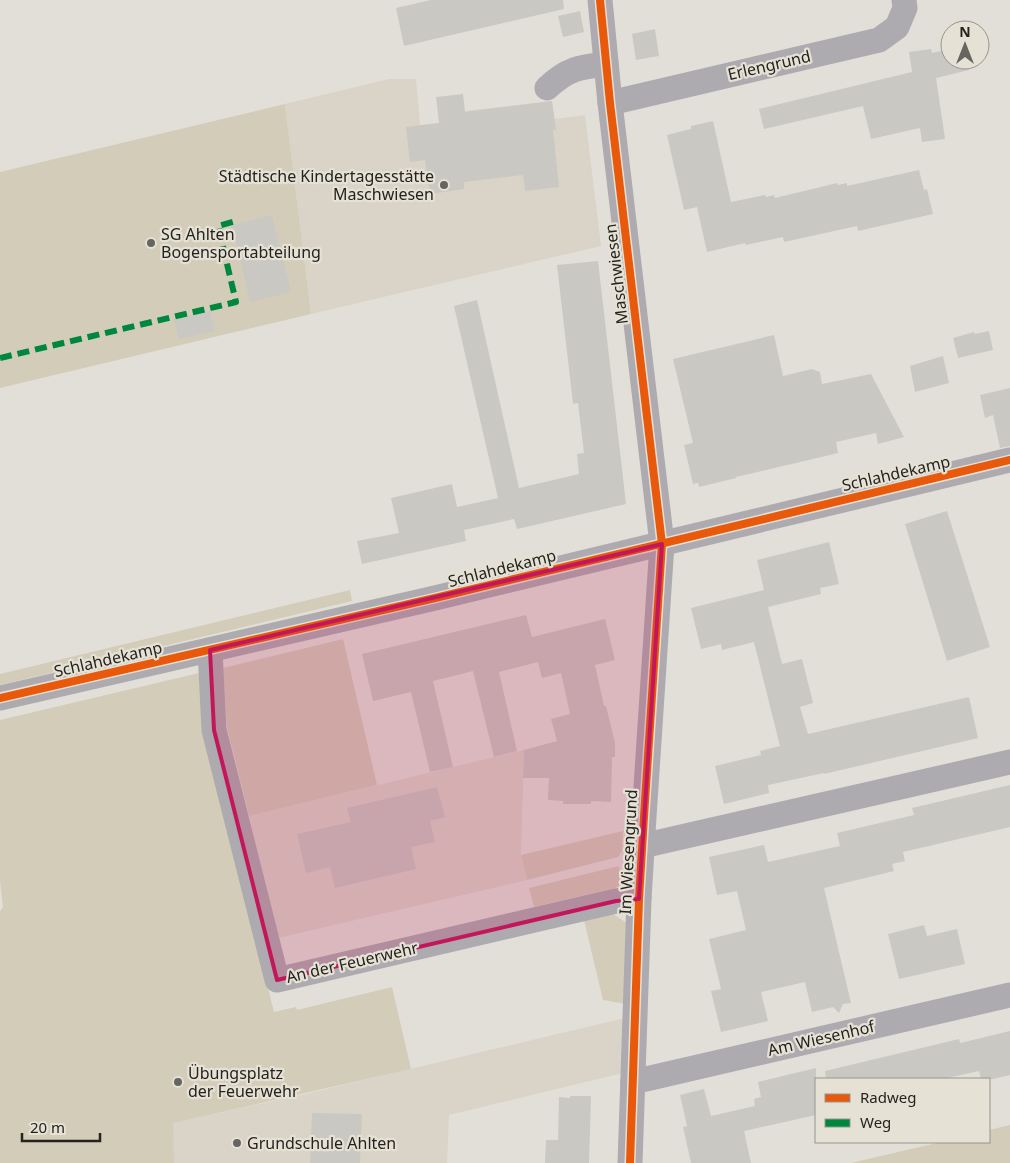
<svg xmlns="http://www.w3.org/2000/svg" width="1010" height="1163" viewBox="0 0 1010 1163" font-family="'Noto Sans',sans-serif">
	<rect width="100%" height="100%" fill="#e2dfd8"/>
	<!-- built -->
	<g fill="#d9d4c7">
		<polygon points="389,79 416,79 420,125 439,123 465,111 552,101 554,119 585,115 601,246 311,314 285,104"/>
		<polygon points="524,750 521,855 527,880 278,938 249,816"/>
		<polygon points="625,1018 623,1073 449,1115 447,1163 174,1163 172,1123 301,1095"/>
	</g>
	<!-- green -->
	<g fill="#d3ccb9">
		<polygon points="285,104 311,314 0,388 0,172"/>
		<polygon points="350,590 352,601 0,685 0,674"/>
		<polygon points="343,639 377,785 249,816 227,728 223,668"/>
		<polygon points="199,673 203,730 274,1012 296,1007 297,1010 392,987 411,1069 173,1123 174,1163 0,1163 0,911 3,907 0,881 0,720"/>
		<polygon points="623,831 622,851 618,857 527,880 521,855"/>
		<polygon points="619,866 621,884 615,888 534,907 529,888"/>
		<polygon points="613,914 630,925 626,1004 603,1000 584,920"/>
		<polygon points="1010,1125 1010,1163 851,1163 941,1142 989,1142 989,1130"/>
	</g>
	<!-- building -->
	<g fill="#cac8c2">
		<polygon points="431,0 563,0 564,9 404,46 396,8"/>
		<polygon points="580,11 584,32 563,37 558,16"/>
		<polygon points="655,29 659,56 636,60 632,34"/>
		<polygon points="931,49 932,53 950,49 950,60 967,60 969,70 936,78 945,139 922,142 920,128 871,139 863,106 764,129 759,109 912,72 909,52"/>
		<polygon points="463,94 465,112 552,101 556,130 553,130 559,187 525,191 523,175 464,182 464,189 430,194 425,160 410,162 406,127 439,123 436,97"/>
		<polygon points="713,121 731,202 765,195 766,197 774,195 775,198 837,183 838,185 847,183 847,186 919,170 924,190 927,189 933,214 858,231 857,226 784,242 783,237 746,245 745,243 707,252 697,207 684,210 667,135 691,129 691,126"/>
		<polygon points="272,215 291,292 250,302 232,225"/>
		<polygon points="598,261 626,504 517,529 514,519 464,530 466,541 362,564 357,541 399,533 391,498 452,484 457,507 498,498 454,306 477,300 519,488 579,474 577,454 584,453 578,403 573,404 557,265"/>
		<polygon points="210,311 215,331 179,339 174,319"/>
		<polygon points="989,331 993,350 958,358 953,338 974,332 975,334"/>
		<polygon points="774,335 783,376 812,369 820,372 822,384 871,374 904,437 878,444 876,433 836,442 838,453 736,477 736,478 699,487 698,483 693,484 684,445 693,443 673,359"/>
		<polygon points="943,356 949,383 915,392 910,366"/>
		<polygon points="1010,388 1010,446 1000,448 993,415 985,418 980,395"/>
		<polygon points="947,511 990,647 947,661 905,524"/>
		<polygon points="829,542 839,584 820,588 821,594 768,607 782,664 802,659 813,703 800,707 808,734 969,697 978,738 824,774 824,773 768,785 769,793 724,804 715,766 761,755 760,751 780,746 754,642 722,650 721,644 701,649 691,608 764,590 757,560"/>
		<polygon points="526,615 532,637 605,619 615,660 595,665 604,706 606,706 615,743 615,757 612,757 611,802 591,801 591,804 563,804 563,801 548,800 549,778 523,778 524,750 557,741 551,719 570,714 561,673 542,678 538,662 499,672 517,751 494,757 473,671 433,681 453,767 430,772 411,692 373,701 362,654"/>
		<polygon points="1010,785 1010,827 903,852 905,861 892,864 894,871 824,888 851,1003 843,1004 839,1013 833,1007 812,1012 805,982 761,992 768,1021 721,1032 711,991 721,989 709,939 746,930 737,891 717,895 709,857 764,845 768,862 840,846 837,833 914,815 912,808"/>
		<polygon points="437,787 445,817 430,821 435,842 411,847 416,869 335,888 330,867 306,873 297,834 351,822 347,808"/>
		<polygon points="924,925 927,936 957,929 965,964 899,979 888,934"/>
		<polygon points="1010,1031 1010,1075 993,1079 981,1079 979,1071 943,1079 826,1079 825,1071 959,1039 960,1043"/>
		<polygon points="816,1068 816,1115 744,1131 751,1163 691,1163 683,1127 687,1126 680,1095 704,1089 711,1116 755,1106 754,1099 761,1097 758,1082"/>
		<polygon points="570,1096 591,1096 589,1163 545,1163 546,1140 558,1140 559,1097 570,1098"/>
		<polygon points="312,1113 362,1114 360,1163 310,1163"/>
	</g>
	<g fill="none" stroke-linecap="round" stroke-linejoin="round">
		<!-- minor -->
		<g stroke="#aeabb0" stroke-width="25">
			<polyline points="600,0 610,103 662,544 644,817 639,899 630,1163"/>
			<path d="M 547,88 C 567,69 579,67 606,64"/>
			<polyline points="610,103 879,40 897,27 905,8 904,0"/>
			<polyline points="210,650 214,730 277,980 616,901 639,899"/>
			<polyline points="0,698 435,598 1010,460"/>
			<polyline points="642,846 1010,762"/>
			<polyline points="633,1082 1010,995"/>
		</g>
		<!-- quiet -->
		<polyline stroke="#00873e" stroke-width="6" stroke-dasharray="12 6" stroke-linecap="butt" points="0,358 236,302 218,226 236,221"/>
		<!-- cycleway casing -->
		<g stroke="#e5e1d5" stroke-width="11">
			<g id="cycleway">
				<polyline points="600,0 610,103 662,544 644,817 639,899 630,1163"/>
				<polyline points="0,698 435,598 1010,460"/>
			</g>
		</g>
		<!-- cycleway -->
		<use href="#cycleway" stroke="#e8590c" stroke-width="8"/>
	</g>
	<!-- marked area -->
	<path fill="#c2185b" fill-opacity="0.2" stroke="#c2185b" stroke-width="4" stroke-linejoin="round" d="M 662,544 L 639,899 L 616,901 L 277,980 L 214,730 L 210,650 Z"/>
	<!-- markers -->
	<g fill="#676560" stroke="#e5e1d5" stroke-width="2">
		<circle cx="444" cy="185" r="5"/>
		<circle cx="151" cy="243" r="5"/>
		<circle cx="178" cy="1082" r="5"/>
		<circle cx="237" cy="1143" r="5"/>
	</g>
	<g text-anchor="middle" stroke-width="4.5" stroke-linejoin="round" paint-order="stroke">
		<!-- street labels -->
		<g font-size="16" fill="#25231f" stroke="#e5e1d5">
			<text transform="translate(769 65) rotate(-13)" y="6">Erlengrund</text>
			<text transform="translate(616 274) rotate(-97)" y="6">Maschwiesen</text>
			<text transform="translate(896 473) rotate(-13)" y="6">Schlahdekamp</text>
			<text transform="translate(502 568) rotate(-14)" y="6">Schlahdekamp</text>
			<text transform="translate(108 659) rotate(-13)" y="6">Schlahdekamp</text>
			<text transform="translate(628 852) rotate(-87)" y="6">Im Wiesengrund</text>
			<text transform="translate(352 962) rotate(-13)" y="6">An der Feuerwehr</text>
			<text transform="translate(821 1038) rotate(-13)" y="6">Am Wiesenhof</text>
		</g>
		<!-- poi labels -->
		<g font-size="16" fill="#25231f" stroke="#e5e1d5" text-anchor="start">
			<text x="434" y="182" text-anchor="end">Städtische Kindertagesstätte<tspan x="434" dy="18">Maschwiesen</tspan></text>
			<text x="161" y="240">SG Ahlten<tspan x="161" dy="18">Bogensportabteilung</tspan></text>
			<text x="188" y="1079">Übungsplatz<tspan x="188" dy="18">der Feuerwehr</tspan></text>
			<text x="247" y="1149">Grundschule Ahlten</text>
		</g>
	</g>
	<!-- legend -->
	<rect x="815" y="1078" width="175" height="65" fill="#e5e1d5" stroke="#98958c"/>
	<rect x="825" y="1094" width="25" height="8" fill="#e8590c" stroke="#98958c"/>
	<text x="860" y="1103" font-size="15" fill="#25231f">Radweg</text>
	<rect x="825" y="1119" width="25" height="8" fill="#00873e" stroke="#98958c"/>
	<text x="860" y="1128" font-size="15" fill="#25231f">Weg</text>
	<!-- north arrow -->
	<g transform="translate(965 45)"><circle r="24" fill="#e5e1d5" stroke="#98958c"/>
	<path d="M0-4L9 19L0 12L-9 19Z" fill="#676560"/>
	<text y="-8" font-size="14" font-weight="bold" text-anchor="middle" fill="#25231f">N</text>
	</g>
	<!-- scale -->
	<path d="M22 1133v8h78v-8" fill="none" stroke="#25231f" stroke-width="2.5"/>
	<text x="30" y="1133" font-size="15" fill="#25231f" stroke="#e5e1d5" stroke-width="4" paint-order="stroke">20 m</text>
</svg>
